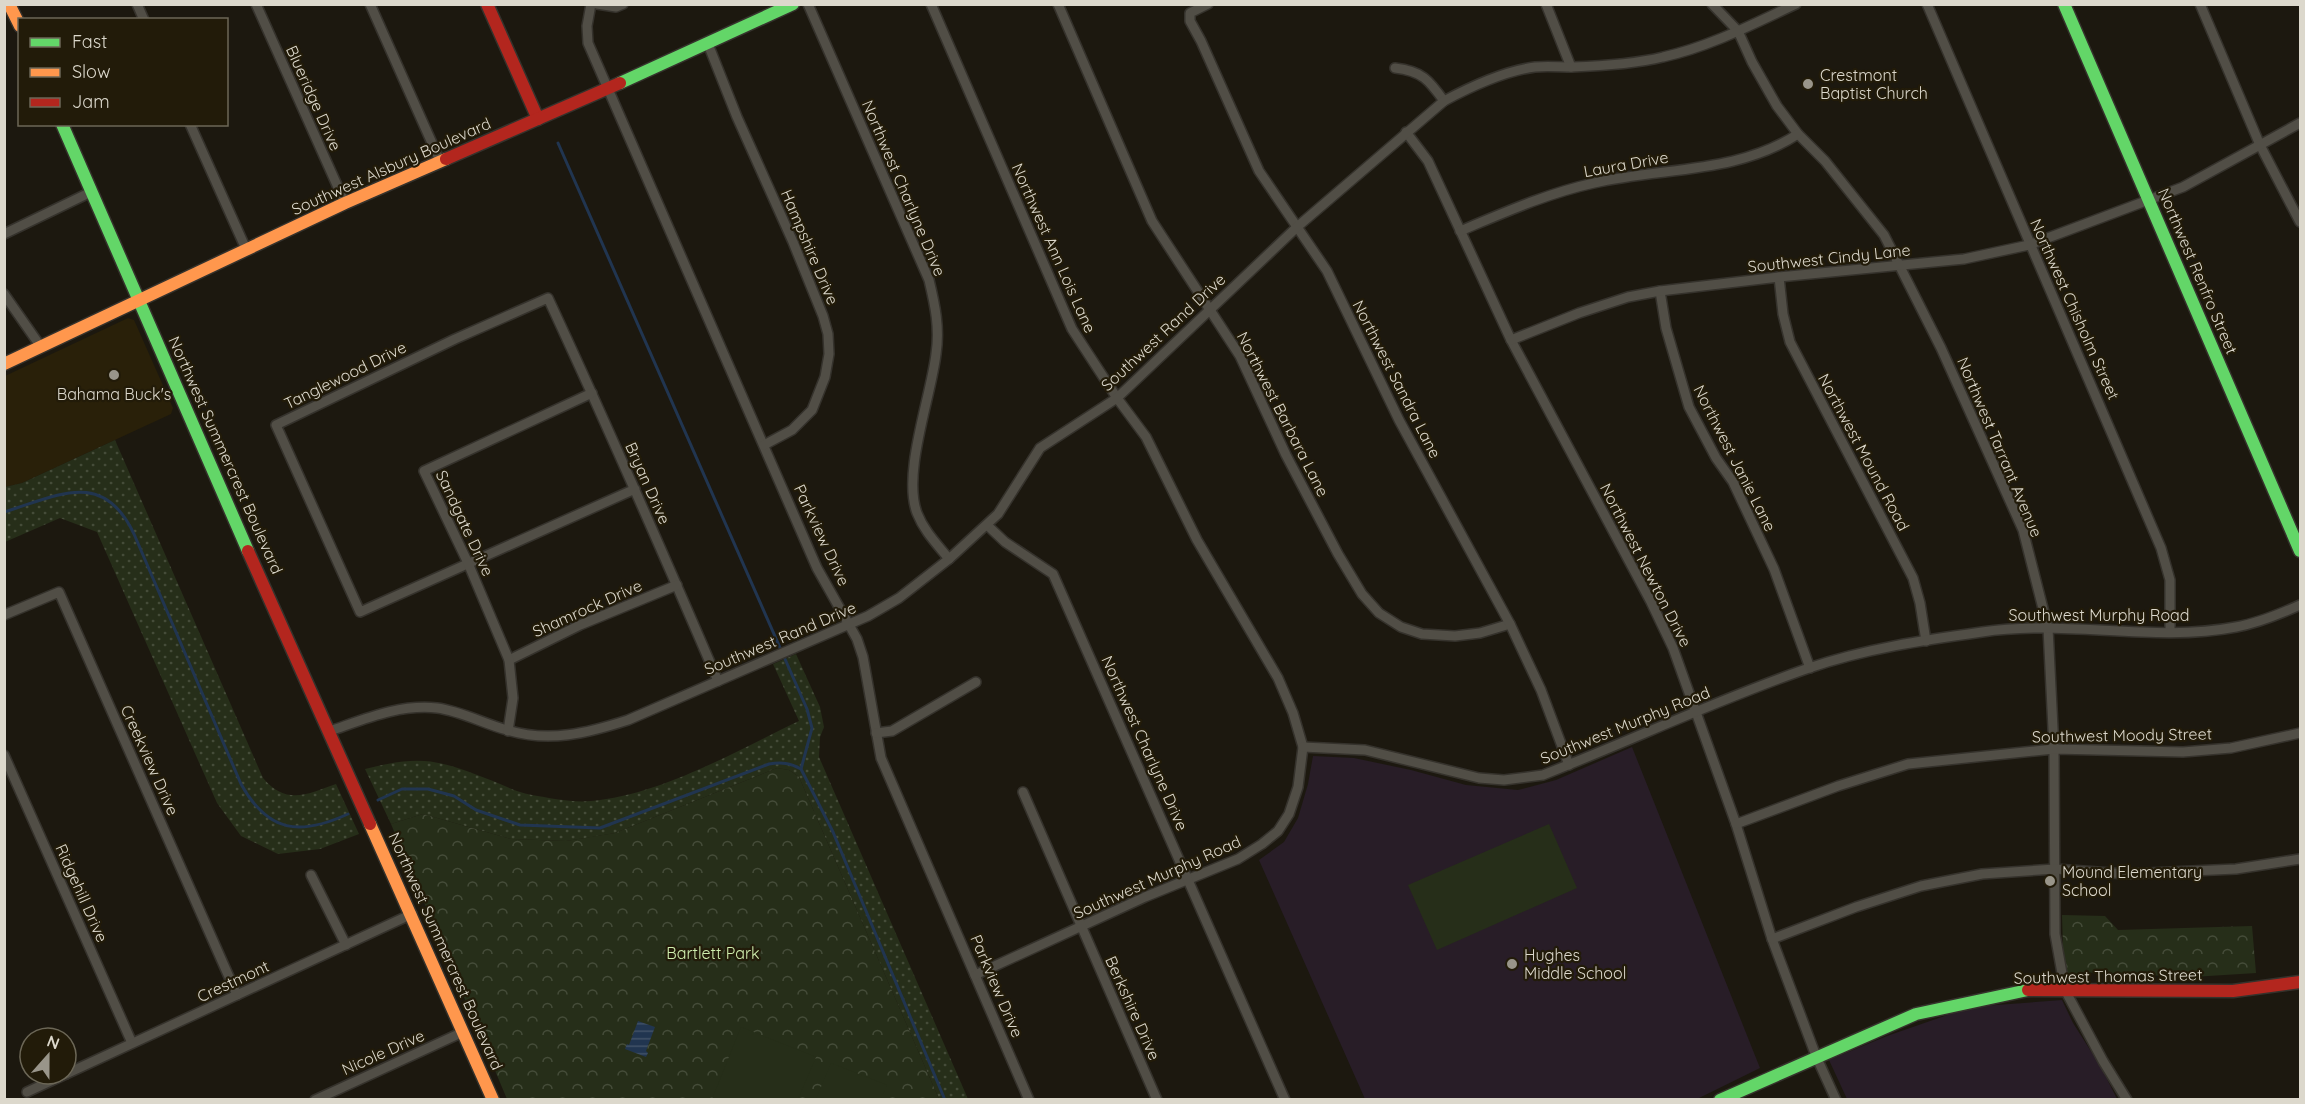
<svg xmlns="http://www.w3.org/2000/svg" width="2305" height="1104" viewBox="0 0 2305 1104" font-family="Quicksand,sans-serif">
	<defs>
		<pattern id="grass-dots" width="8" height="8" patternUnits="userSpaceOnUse" patternTransform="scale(1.5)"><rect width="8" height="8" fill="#262e19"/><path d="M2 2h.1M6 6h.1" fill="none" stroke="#454c39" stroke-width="1.8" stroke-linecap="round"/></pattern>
		<pattern id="park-crowns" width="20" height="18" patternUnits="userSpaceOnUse" patternTransform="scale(1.5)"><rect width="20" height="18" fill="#262e19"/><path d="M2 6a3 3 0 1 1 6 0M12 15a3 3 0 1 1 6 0" fill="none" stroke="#454c39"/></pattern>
		<pattern id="water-rules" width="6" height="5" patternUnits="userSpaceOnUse" patternTransform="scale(1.5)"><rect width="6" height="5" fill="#213550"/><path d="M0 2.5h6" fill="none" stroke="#415268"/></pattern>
	</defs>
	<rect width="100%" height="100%" fill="#1c180f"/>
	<!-- built -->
	<polygon fill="#292009" points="128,318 134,320 173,408 171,414 22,483 5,487 5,376"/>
	<!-- education -->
	<g fill="#281d27">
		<polygon points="1632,747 1760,1068 1697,1099 1365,1099 1259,860 1284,842 1298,818 1308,784 1313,756 1354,758 1411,770 1466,785 1518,790 1556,780"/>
		<polygon points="2062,1000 2073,1023 2101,1067 2117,1099 1847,1099 1829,1060 1887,1036 1956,1012 1983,1006"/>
	</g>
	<!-- grass -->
	<g fill="url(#grass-dots)">
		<path d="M 115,440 L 263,778 C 287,806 307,794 336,784 L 359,834 L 320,849 L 278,854 L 241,836 L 217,803 L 97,532 L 60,518 L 5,542 L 5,487 L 22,483 Z"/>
		<path d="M 796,654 L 820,707 L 824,727 L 820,737 L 819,757 L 968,1099 L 939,1099 L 799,777 L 789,770 L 777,768 L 615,833 L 592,837 L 566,841 L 511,839 L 423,814 L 391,824 L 365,769 C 424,754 438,760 493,781 C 505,786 519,793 532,795 C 550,798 573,803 591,801 C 661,795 736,751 799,721 L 773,664 Z"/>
	</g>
	<!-- park -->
	<g fill="url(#park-crowns)">
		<polygon points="777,768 789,770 799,777 939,1099 507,1099 391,824 423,814 511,839 566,841 615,833"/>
		<polygon points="2062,915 2105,916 2118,930 2252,926 2256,973 2192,977 2078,972 2077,982 2068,979 2061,950 2063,948"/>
	</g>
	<!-- garden -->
	<g fill="#262e19">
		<polygon points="1549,824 1577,888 1437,950 1408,885"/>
		<polygon points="741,1027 816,1057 798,1099 712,1099"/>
		<polygon points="831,1063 887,1085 881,1099 816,1099"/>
	</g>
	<!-- water -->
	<polygon fill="url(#water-rules)" points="638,1021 655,1027 646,1051 648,1053 646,1057 625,1049 627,1044 629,1045"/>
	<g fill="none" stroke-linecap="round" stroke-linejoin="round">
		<!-- stream -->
		<g stroke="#213550" stroke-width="3">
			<polyline points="558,143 807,709 812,728 801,769"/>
			<path d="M 4,512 C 57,496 103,468 134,534 L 241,784 C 268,833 300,836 348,814"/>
			<path d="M 378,800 L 402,789 L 428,789 L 454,796 L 476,810 L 520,825 L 600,828 L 769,764 C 782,762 790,763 801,769 L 833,832 L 945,1100"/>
		</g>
		<!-- street casing -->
		<g stroke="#35322c" stroke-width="12">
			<g id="street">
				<polyline points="137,4 144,20"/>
				<polyline points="256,4 345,203"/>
				<polyline points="370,4 440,161"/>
				<polyline points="591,4 587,26 588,43 817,568 857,639 863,657 881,758 1029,1100"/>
				<polyline points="597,4 616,7 623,4"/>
				<path d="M 808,4 L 929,280 C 935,305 940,328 936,354 C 931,397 902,473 917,513 C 924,531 937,544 949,559"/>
				<polyline points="931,4 1072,329 1117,398 1146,437 1197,540 1278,678 1293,713 1303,747 1298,787 1289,814 1278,831 1262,844 1238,859 1145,897 975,975"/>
				<polyline points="1058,4 1152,221 1240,356 1286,455 1338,554 1362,594 1379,613 1401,627 1422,634 1455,636 1480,633 1510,624"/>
				<polyline points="1208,4 1190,13 1190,21 1201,41 1259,171 1327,271 1399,420 1510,624 1541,690 1569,765"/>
				<polyline points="1546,4 1571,67"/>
				<polyline points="1712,4 1738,31 1752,62 1777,106 1798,134 1825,161 1884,235 1941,348 2023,530 2048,628 2054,749 2055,934 2065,990 2103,1061 2127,1100"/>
				<polyline points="1927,4 2161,548 2170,580 2170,632"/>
				<polyline points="2200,4 2260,145 2300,222"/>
				<polyline points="708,44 737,117 793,242 823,316 828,334 829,354 825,377 812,410 792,430 764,445"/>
				<path d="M 1395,68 C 1422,71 1429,80 1444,101"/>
				<polyline points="190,124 246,249"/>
				<polyline points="1406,132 1428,161 1511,340 1651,602 1673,648 1736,824 1772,939 1816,1056 1836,1100"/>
				<path d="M 1460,231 C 1503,213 1548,193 1594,183 C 1663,167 1737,174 1798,134"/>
				<polyline points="4,234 91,192"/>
				<polyline points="1779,277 1783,314 1790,342 1913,578 1920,603 1926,641"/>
				<polyline points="1660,291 1666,328 1689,407 1716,458 1733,482 1774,569 1810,668"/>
				<polyline points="4,294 41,347"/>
				<polyline points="1511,340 1579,313 1628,297 1660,291 1779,277 1964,259 2029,245 2183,187 2300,123"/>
				<path d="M 635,489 L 360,612 L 276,425 L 455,339 L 548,298 C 607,425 663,553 718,681"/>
				<polyline points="987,525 1005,542 1053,574 1285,1100"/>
				<polyline points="4,615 59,592 237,995"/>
				<polyline points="509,660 580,625 677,585"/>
				<path d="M 330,731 C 365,719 399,704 437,708 C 461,711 484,724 507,730 C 549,743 588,733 628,720 L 868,616 L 899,598 L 949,559 L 998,514 L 1040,448 L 1117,398 L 1297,227 L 1444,101 C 1472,86 1504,71 1535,67 C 1547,66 1560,67 1572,67 C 1602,66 1634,64 1663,57 C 1709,47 1753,24 1796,4"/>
				<polyline points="508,731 513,698 509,660 468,563 424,471 592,393"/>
				<polyline points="876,733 892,731 976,682"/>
				<path d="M 1303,747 L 1365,750 L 1479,778 L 1504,780 L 1543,775 C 1632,740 1719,699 1809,668 C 1864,649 1924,640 1982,632 C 2066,619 2153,643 2236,627 C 2259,623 2280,614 2300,605"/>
				<polyline points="4,755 132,1043"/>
				<polyline points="1023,792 1157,1100"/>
				<polyline points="1736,824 1838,786 1908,764 2054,749 2183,752 2231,748 2300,733"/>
				<polyline points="311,875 346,945"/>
				<polyline points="1772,939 1856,907 1921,886 1982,874 2055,869 2126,874 2236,869 2300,859"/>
				<polyline points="66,1074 412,914"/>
				<polyline points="27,1092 66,1074"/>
				<polyline points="315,1100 463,1032"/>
			</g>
		</g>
		<!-- fast casing -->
		<g stroke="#35322c" stroke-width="15">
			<g id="fast">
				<polyline points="2064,4 2300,551"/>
				<polyline points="620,83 793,4"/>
				<polyline points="62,124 248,551"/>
				<polyline points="1720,1100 1916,1014 2028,990"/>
			</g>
		</g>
		<!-- slow casing -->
		<g stroke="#35322c" stroke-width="15">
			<g id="slow">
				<polyline points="9,4 20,26"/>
				<polyline points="4,364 345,203 446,159"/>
				<polyline points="370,824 493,1100"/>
			</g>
		</g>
		<!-- jam casing -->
		<g stroke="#35322c" stroke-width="15">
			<g id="jam">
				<polyline points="487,4 538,119"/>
				<polyline points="446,159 620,83"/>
				<polyline points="248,551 370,824"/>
				<polyline points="2028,990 2233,991 2300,982"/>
			</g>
		</g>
		<!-- street -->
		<use href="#street" stroke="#514e46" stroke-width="9"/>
		<!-- fast -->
		<use href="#fast" stroke="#63d668" stroke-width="12"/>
		<!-- slow -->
		<use href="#slow" stroke="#ff974d" stroke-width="12"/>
		<!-- jam -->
		<use href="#jam" stroke="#b3261e" stroke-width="12"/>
	</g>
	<!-- markers -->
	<g fill="#99958a" stroke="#221b09" stroke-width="2">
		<circle cx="1808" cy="84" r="6"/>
		<circle cx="114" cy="375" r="6"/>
		<circle cx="2050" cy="881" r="6"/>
		<circle cx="1512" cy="964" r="6"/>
	</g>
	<g text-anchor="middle" stroke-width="4.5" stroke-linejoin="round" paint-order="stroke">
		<!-- poi labels -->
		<g font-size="16" fill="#dcd8cc" stroke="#221b09" text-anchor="start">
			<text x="1820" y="81">Crestmont<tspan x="1820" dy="18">Baptist Church</tspan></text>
			<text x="114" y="400" text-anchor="middle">Bahama Buck's</text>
			<text x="2062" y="878">Mound Elementary<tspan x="2062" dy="18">School</tspan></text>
			<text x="1524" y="961">Hughes<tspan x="1524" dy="18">Middle School</tspan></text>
		</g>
		<!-- street labels -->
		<g font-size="16" fill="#dcd8cc" stroke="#221b09">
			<text transform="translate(314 98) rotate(66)" y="6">Blueridge Drive</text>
			<text transform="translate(1626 164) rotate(-10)" y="6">Laura Drive</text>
			<text transform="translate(391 166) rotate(-24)" y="6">Southwest Alsbury Boulevard</text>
			<text transform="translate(904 188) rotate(67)" y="6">Northwest Charlyne Drive</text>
			<text transform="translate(810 247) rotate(67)" y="6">Hampshire Drive</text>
			<text transform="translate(1054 248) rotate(66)" y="6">Northwest Ann Lois Lane</text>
			<text transform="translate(1829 258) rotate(-6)" y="6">Southwest Cindy Lane</text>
			<text transform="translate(2198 271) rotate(67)" y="6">Northwest Renfro Street</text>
			<text transform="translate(2075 309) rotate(66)" y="6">Northwest Chisholm Street</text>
			<text transform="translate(1163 332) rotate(-43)" y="6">Southwest Rand Drive</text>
			<text transform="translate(345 375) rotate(-26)" y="6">Tanglewood Drive</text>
			<text transform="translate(1397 379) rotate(63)" y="6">Northwest Sandra Lane</text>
			<text transform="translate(1283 414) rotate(63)" y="6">Northwest Barbara Lane</text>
			<text transform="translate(2000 447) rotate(67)" y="6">Northwest Tarrant Avenue</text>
			<text transform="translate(1864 452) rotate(62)" y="6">Northwest Mound Road</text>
			<text transform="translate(226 455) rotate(66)" y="6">Northwest Summercrest Boulevard</text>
			<text transform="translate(1735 458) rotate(63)" y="6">Northwest Janie Lane</text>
			<text transform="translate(648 483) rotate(66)" y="6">Bryan Drive</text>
			<text transform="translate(465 523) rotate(65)" y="6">Sandgate Drive</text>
			<text transform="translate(822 535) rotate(65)" y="6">Parkview Drive</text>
			<text transform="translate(1646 565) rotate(63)" y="6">Northwest Newton Drive</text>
			<text transform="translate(587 608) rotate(-24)" y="6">Shamrock Drive</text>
			<text x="2099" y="621">Southwest Murphy Road</text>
			<text transform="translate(780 638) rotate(-23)" y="6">Southwest Rand Drive</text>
			<text transform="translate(1625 725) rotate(-22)" y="6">Southwest Murphy Road</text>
			<text transform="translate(2122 735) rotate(-1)" y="6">Southwest Moody Street</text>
			<text transform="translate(1145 743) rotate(66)" y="6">Northwest Charlyne Drive</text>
			<text transform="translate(150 760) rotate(66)" y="6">Creekview Drive</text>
			<text transform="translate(1157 877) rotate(-24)" y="6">Southwest Murphy Road</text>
			<text transform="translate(82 893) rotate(66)" y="6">Ridgehill Drive</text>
			<text transform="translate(446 951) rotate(66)" y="6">Northwest Summercrest Boulevard</text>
			<text transform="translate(2108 976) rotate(-1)" y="6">Southwest Thomas Street</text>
			<text transform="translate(233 981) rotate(-25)" y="6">Crestmont</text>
			<text transform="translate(997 986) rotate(67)" y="6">Parkview Drive</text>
			<text transform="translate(1133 1008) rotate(66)" y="6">Berkshire Drive</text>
			<text transform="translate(383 1052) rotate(-24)" y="6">Nicole Drive</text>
		</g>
		<!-- park labels -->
		<g font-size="16" fill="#d0efaf" stroke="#221b09">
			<text x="713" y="959">Bartlett Park</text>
		</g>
	</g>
	<!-- border -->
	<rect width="2305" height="1104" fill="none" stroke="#dcd8cc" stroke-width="12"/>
	<!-- legend -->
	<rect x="18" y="18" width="210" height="108" fill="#221b09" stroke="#6c6757" stroke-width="1.5"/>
	<rect x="30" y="38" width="30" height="9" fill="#63d668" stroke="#6c6757" stroke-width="1.5"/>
	<text x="72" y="48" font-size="18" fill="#dcd8cc">Fast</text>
	<rect x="30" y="68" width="30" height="9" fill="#ff974d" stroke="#6c6757" stroke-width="1.5"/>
	<text x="72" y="78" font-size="18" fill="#dcd8cc">Slow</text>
	<rect x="30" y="98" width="30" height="9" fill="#b3261e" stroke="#6c6757" stroke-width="1.5"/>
	<text x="72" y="108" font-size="18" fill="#dcd8cc">Jam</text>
	<!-- north arrow -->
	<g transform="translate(48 1056) rotate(21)"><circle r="28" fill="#221b09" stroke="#6c6757" stroke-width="1.5"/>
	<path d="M0-4.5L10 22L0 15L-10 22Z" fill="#99958a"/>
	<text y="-9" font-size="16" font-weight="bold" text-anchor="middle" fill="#dcd8cc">N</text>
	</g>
</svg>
